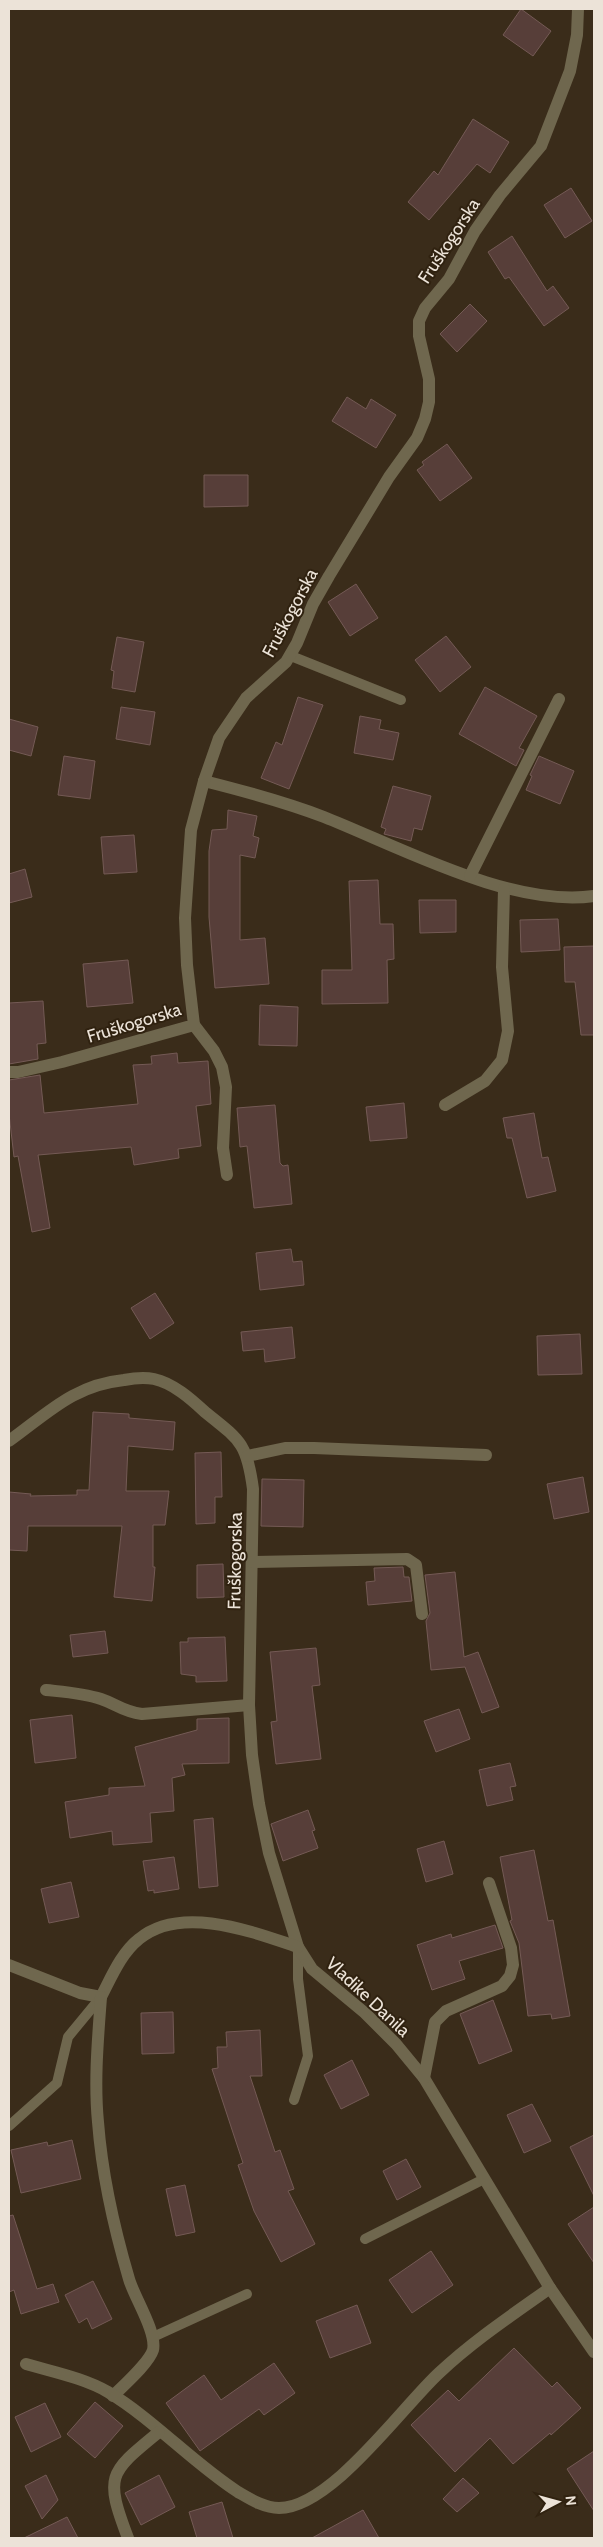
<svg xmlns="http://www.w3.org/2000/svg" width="603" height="2547" viewBox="0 0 603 2547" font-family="Cabin,sans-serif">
	<rect width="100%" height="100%" fill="#3a2c1a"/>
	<!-- building -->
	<g fill="#573e39" stroke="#745a55">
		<polygon points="521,9 551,31 533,56 503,35"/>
		<polygon points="473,119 509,142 490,173 477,164 429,220 408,202 434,171 438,175"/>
		<polygon points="571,188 592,221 565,238 544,205"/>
		<polygon points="512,236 547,291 553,286 569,308 544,326 509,277 505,279 488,252"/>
		<polygon points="470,304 487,321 457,352 440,334"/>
		<polygon points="347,397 366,409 371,399 396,415 376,448 332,421"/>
		<polygon points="447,444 472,478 440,501 417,470 424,465 422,462"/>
		<polygon points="204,475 248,475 248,506 204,507"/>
		<polygon points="356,584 378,618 350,636 328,602"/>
		<polygon points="446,636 471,667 440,692 415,660"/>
		<polygon points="117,637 144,642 135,692 112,688 114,671 111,670"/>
		<polygon points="485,687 537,716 519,748 524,750 516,766 459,734"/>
		<polygon points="298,697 323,705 289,789 261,778 276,742 282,745"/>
		<polygon points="121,707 155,712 150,745 116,739"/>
		<polygon points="360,716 381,720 379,729 399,733 393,760 354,753"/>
		<polygon points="9,719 38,727 31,756 9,750"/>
		<polygon points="64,756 95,761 90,799 58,795"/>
		<polygon points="539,756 574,771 560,804 526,790 532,776 530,775"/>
		<polygon points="393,786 431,796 422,830 414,828 411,841 384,834 386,829 381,827"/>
		<polygon points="228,810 257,816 253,836 259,838 255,858 240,855 240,940 265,938 269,984 215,988 209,917 209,851 212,830 227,829"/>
		<polygon points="134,835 137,872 104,874 101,837"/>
		<polygon points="25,869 32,897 9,903 9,874"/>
		<polygon points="378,880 380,924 393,924 394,959 387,960 388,1003 322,1004 322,970 352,970 349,881"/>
		<polygon points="419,900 456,900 456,932 420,933"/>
		<polygon points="558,919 560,950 521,952 520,920"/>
		<polygon points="594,946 594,1035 581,1035 575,982 565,982 564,947"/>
		<polygon points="128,960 133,1003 87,1007 83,964"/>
		<polygon points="43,1001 46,1043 37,1044 38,1059 9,1064 9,1003"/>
		<polygon points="260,1005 298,1007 297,1046 259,1045"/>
		<polygon points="177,1053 178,1063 208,1061 211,1104 196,1106 201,1146 178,1149 179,1158 134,1165 131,1147 38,1155 50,1228 32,1232 18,1156 14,1157 9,1114 9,1080 40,1075 44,1113 138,1104 133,1065 152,1064 151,1056"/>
		<polygon points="404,1103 407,1138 370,1141 366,1107"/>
		<polygon points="275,1105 280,1163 283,1166 288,1165 292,1204 254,1208 247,1146 240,1147 237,1108"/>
		<polygon points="534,1113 542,1158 548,1157 556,1191 527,1198 512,1138 507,1138 503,1118"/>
		<polygon points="291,1249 293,1262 302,1261 304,1285 260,1290 256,1253"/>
		<polygon points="155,1293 174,1323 150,1339 131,1308"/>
		<polygon points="292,1327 295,1358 265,1362 264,1349 243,1351 241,1332"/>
		<polygon points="580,1334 582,1374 538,1375 537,1336"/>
		<polygon points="93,1412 129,1414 129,1418 175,1422 173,1450 128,1446 126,1491 169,1491 165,1525 153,1525 153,1567 155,1567 152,1601 114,1597 122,1526 28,1526 27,1551 9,1550 9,1492 31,1494 30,1496 77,1495 77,1490 89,1490"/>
		<polygon points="221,1452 222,1497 215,1497 215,1523 196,1524 195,1453"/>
		<polygon points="583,1477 589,1512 554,1519 547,1484"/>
		<polygon points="262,1479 304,1480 303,1527 261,1526"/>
		<polygon points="223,1564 224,1597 197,1598 197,1565"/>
		<polygon points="403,1567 404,1577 409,1577 412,1601 368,1605 366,1582 375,1581 374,1568"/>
		<polygon points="455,1572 464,1657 478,1652 499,1707 482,1713 465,1667 431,1670 426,1621 430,1613 425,1575"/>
		<polygon points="105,1631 108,1653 73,1657 70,1635"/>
		<polygon points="225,1637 227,1681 196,1682 196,1676 181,1674 180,1642 188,1642 188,1638"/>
		<polygon points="316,1648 320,1685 312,1686 321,1759 276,1764 271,1722 277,1721 270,1652"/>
		<polygon points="459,1709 470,1739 436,1752 424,1721"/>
		<polygon points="72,1715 76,1758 35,1763 30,1720"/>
		<polygon points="229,1718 229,1763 182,1764 185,1775 172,1778 174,1811 150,1813 152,1842 113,1845 112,1831 70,1838 65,1802 109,1795 109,1788 145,1786 135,1747 197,1730 197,1719"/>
		<polygon points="510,1763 516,1786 510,1787 513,1800 487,1806 479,1770"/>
		<polygon points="308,1810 315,1830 312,1831 318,1848 283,1861 271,1824"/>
		<polygon points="213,1818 218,1886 199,1888 194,1820"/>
		<polygon points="444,1841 453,1874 426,1882 417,1849"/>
		<polygon points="534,1850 548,1921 553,1920 570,2016 552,2019 551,2014 528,2016 519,1943 510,1921 512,1920 500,1857"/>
		<polygon points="174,1857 179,1889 154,1893 154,1890 148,1891 143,1861"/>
		<polygon points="71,1882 79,1917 49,1923 41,1889"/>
		<polygon points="495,1925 503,1948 459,1961 465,1979 432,1990 417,1945 451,1934 452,1938"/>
		<polygon points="493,2000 512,2051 479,2064 460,2014"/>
		<polygon points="173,2012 174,2053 142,2054 141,2013"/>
		<polygon points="260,2030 262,2076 250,2076 275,2152 280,2150 294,2189 288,2191 315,2244 281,2262 254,2211 238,2165 243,2163 212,2069 218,2068 217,2047 227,2047 226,2032"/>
		<polygon points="352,2060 369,2095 341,2109 324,2075"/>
		<polygon points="532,2104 551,2141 524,2153 507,2115"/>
		<polygon points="594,2135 594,2196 570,2147"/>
		<polygon points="72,2140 81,2179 21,2193 11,2150 47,2142 48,2146"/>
		<polygon points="406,2159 421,2187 397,2200 383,2171"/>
		<polygon points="185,2185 195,2232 176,2236 166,2189"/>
		<polygon points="594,2207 594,2263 568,2224"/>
		<polygon points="13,2215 37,2289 53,2284 59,2302 21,2314 14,2290 9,2292 9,2216"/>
		<polygon points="431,2251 453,2285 412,2313 389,2280"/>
		<polygon points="93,2281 112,2319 92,2329 87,2318 79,2323 65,2295"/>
		<polygon points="357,2305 371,2343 330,2358 316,2321"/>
		<polygon points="514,2348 552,2387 557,2382 581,2408 551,2435 550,2433 513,2464 490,2438 455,2472 411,2425 448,2390 459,2401"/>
		<polygon points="274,2363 295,2393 264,2415 259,2409 200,2451 166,2403 204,2375 221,2400"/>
		<polygon points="95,2402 123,2426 95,2458 67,2434"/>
		<polygon points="45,2403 61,2437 31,2452 15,2417"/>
		<polygon points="594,2451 594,2511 567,2469"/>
		<polygon points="46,2475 58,2500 42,2519 25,2486"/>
		<polygon points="159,2475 175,2507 141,2525 125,2493"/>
		<polygon points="463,2478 479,2493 457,2512 443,2499"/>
		<polygon points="222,2502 233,2538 197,2538 189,2512"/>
		<polygon points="363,2510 379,2538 312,2538"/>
		<polygon points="67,2517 78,2538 24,2538"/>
	</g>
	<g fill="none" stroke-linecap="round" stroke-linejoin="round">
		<!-- lane -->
		<g stroke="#6f674e" stroke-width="10">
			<polyline points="291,656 401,700"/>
			<polyline points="294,2100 308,2056 298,1979 298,1947"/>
			<polyline points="9,2126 57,2083 68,2037 101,1997"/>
			<polyline points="365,2239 484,2179"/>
			<polyline points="153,2337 247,2294"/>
		</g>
		<!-- street -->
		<g stroke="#6f674e" stroke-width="12">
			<path d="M 204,781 C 244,791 285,802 324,817 C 400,847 512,908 594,896"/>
			<polyline points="470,876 559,699"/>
			<polyline points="194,1025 214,1051 222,1067 226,1087 223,1148 227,1175"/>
			<polyline points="9,1072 18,1072 62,1062 194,1025 187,965 185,918 191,830 204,781 219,738 246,698 286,662 297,643 313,604 329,576 389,477 417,438 425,419 429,402 429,379 419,336 419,321 425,308 449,279 475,231 500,195 541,146 570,71 577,35 578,9"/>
			<polyline points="445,1105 485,1081 502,1060 508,1031 502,967 504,889"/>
			<path d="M 9,1441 C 48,1413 74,1385 124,1380 C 134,1378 145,1377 154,1379 C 173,1383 191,1399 205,1412 C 240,1440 247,1443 253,1489 L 249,1705 L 252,1755 L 259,1804 L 269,1853 L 298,1947 L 312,1969 L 365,2013 L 396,2044 L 424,2078 L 550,2288 L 594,2352"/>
			<polyline points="247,1456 285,1448 314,1448 486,1455"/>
			<polyline points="252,1562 407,1559 416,1565 422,1614"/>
			<path d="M 46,1690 C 65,1692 83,1693 101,1699 C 119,1705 121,1711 142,1714 L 249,1705"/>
			<path d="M 9,1965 L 80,1993 L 101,1997 C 111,1978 121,1953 139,1939 C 181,1904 253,1932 298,1947"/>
			<path d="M 101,1997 C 98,2038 94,2081 98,2122 C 102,2175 114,2228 129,2279 C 134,2297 157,2332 153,2350 C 149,2363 124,2385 113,2396"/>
			<polyline points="424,2078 435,2022 446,2011 502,1986 510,1976 513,1965 511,1948 489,1883"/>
			<path d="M 26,2364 C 53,2372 84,2378 108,2392 C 153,2419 193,2463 238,2492 C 250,2499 264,2508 279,2508 C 331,2508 402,2407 439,2373 C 473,2341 512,2315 550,2288"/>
			<path d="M 128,2538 C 104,2475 109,2473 159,2432"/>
		</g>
	</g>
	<g text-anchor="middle" stroke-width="4" stroke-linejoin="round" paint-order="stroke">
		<!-- street labels -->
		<g font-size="18" fill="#ece3d8" stroke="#302210">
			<text transform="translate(449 241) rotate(-57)" y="6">Fruškogorska</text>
			<text transform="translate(290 613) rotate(-62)" y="6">Fruškogorska</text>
			<text transform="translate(134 1023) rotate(-17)" y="6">Fruškogorska</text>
			<text transform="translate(235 1561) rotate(-89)" y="6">Fruškogorska</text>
			<text transform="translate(368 1997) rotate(43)" y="6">Vladike Danila</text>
		</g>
	</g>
	<!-- border -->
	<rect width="603" height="2547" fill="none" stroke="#ece3d8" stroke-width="20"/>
	<!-- north arrow -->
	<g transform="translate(558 2502) rotate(84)" stroke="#302210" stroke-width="4" paint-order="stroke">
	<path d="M0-4L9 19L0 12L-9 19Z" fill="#ece3d8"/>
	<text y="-8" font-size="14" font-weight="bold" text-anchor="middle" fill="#ece3d8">N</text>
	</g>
</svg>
